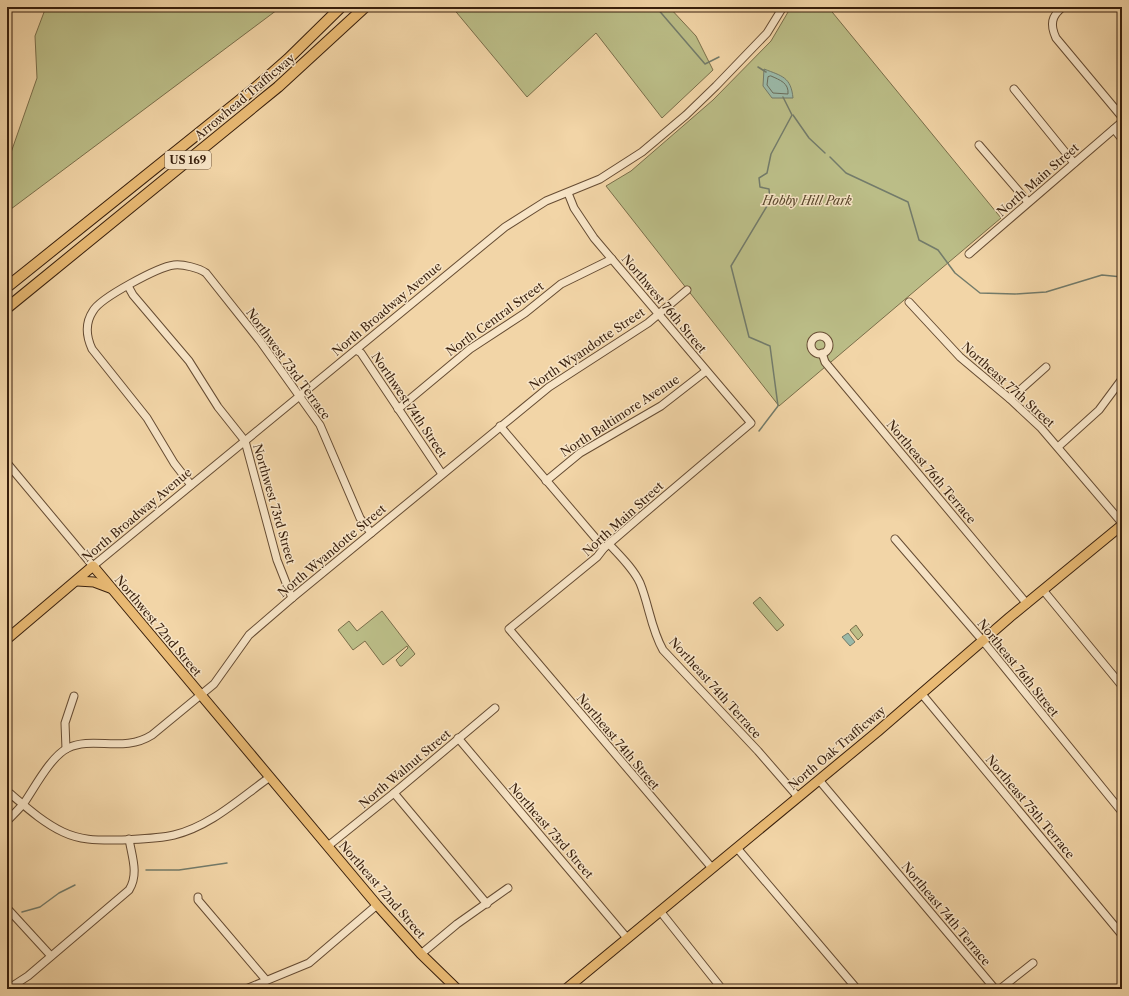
<svg xmlns="http://www.w3.org/2000/svg" width="1129" height="996" viewBox="0 0 1129 996" font-family="'Libre Caslon Text',serif">
	<rect width="100%" height="100%" fill="#f2d5a7"/>
	<filter id="stains"><feTurbulence type="fractalNoise" baseFrequency=".005" numOctaves="4"/><feColorMatrix values="0 0 0 0 .2 0 0 0 0 .09 0 0 0 0 .02 0 0 0 .5 -.17"/></filter>
	<radialGradient id="worn" r=".72"><stop offset=".6" stop-color="#630" stop-opacity="0"/><stop offset="1" stop-color="#630" stop-opacity=".3"/></radialGradient>
	<!-- green -->
	<g fill="#bbbd87" stroke="#7a6e4a">
		<polygon points="46,7 281,7 7,212 7,164 37,78 35,36"/>
		<polygon points="452,7 669,7 696,36 713,70 662,118 596,33 527,97"/>
		<polygon points="791,7 828,7 1001,218 779,406 606,186 631,171 713,100 771,41"/>
		<polygon points="760,597 784,625 777,631 753,603"/>
		<polygon points="382,611 415,654 402,666 400,666 396,660 408,648 407,646 383,665 365,641 353,650 338,630 349,621 357,631"/>
		<polygon points="856,625 863,635 858,640 850,630"/>
	</g>
	<!-- water -->
	<g fill="#9bb9a8" stroke="#737b6a">
		<path d="M 764,69 C 782,76 791,77 793,98 L 772,98 L 763,86 Z"/>
		<polygon points="848,633 855,642 850,646 842,637"/>
	</g>
	<g fill="none" stroke-linecap="round" stroke-linejoin="round">
		<!-- shore -->
		<path stroke="#6a6c5a" stroke-width="1" d="M 771,76 C 780,80 789,83 788,94 L 773,93 L 767,85 L 768,77 Z"/>
		<!-- stream -->
		<g stroke="#737b6a" stroke-width="1.5">
			<polyline points="656,7 705,64 719,57"/>
			<polyline points="758,67 766,72"/>
			<polyline points="793,115 809,138 825,153"/>
			<polyline points="830,157 846,173 908,202 919,240 938,250 955,273 980,293 1015,294 1046,292 1102,275 1122,277"/>
			<polyline points="759,431 778,406 770,346 749,337 731,266 770,201 769,189 760,187 759,178 767,173 771,154 792,115 783,97"/>
			<polyline points="146,870 179,870 227,863"/>
			<polyline points="22,912 40,907 59,893 75,885"/>
			<polyline points="7,926 8,925"/>
		</g>
		<!-- minor casing -->
		<g stroke="#664c33" stroke-width="9">
			<g id="minor">
				<path d="M 1063,7 C 1051,16 1050,25 1056,38 L 1122,117"/>
				<polyline points="1014,89 1074,163"/>
				<polyline points="1114,129 1122,139"/>
				<polyline points="979,145 1028,202"/>
				<polyline points="568,193 574,208 594,238 751,423 640,517 604,548 597,557 509,629 712,868"/>
				<polyline points="969,254 1122,122"/>
				<polyline points="128,286 133,295 189,361 218,407 245,441 277,560 292,598"/>
				<polyline points="909,302 960,357 1010,399 1041,428 1122,523"/>
				<circle cx="820" cy="345" r="9"/>
				<polyline points="356,350 361,353 442,474"/>
				<polyline points="822,353 825,362 1027,604"/>
				<polyline points="1010,399 1046,367"/>
				<polyline points="398,409 470,349 525,313 561,284 612,259"/>
				<polyline points="500,426 604,548"/>
				<polyline points="1058,447 1099,410 1122,379"/>
				<polyline points="7,463 93,566 505,227 546,201 600,179 642,152 686,115 716,86 767,33 783,7"/>
				<polyline points="546,481 580,453 661,406 706,371"/>
				<path d="M 191,485 L 174,463 L 147,418 L 92,349 C 86,336 85,323 93,311 C 100,298 158,267 174,265 C 183,264 199,268 206,273 L 260,341 L 320,425 L 360,518 L 371,533"/>
				<polyline points="895,539 983,641 1122,812"/>
				<path d="M 609,544 C 620,556 633,568 640,583 C 649,605 651,629 663,650 L 758,751 L 798,797"/>
				<polyline points="1043,590 1122,686"/>
				<polyline points="921,693 1122,935"/>
				<polyline points="458,738 627,938"/>
				<polyline points="66,749 65,723 74,696"/>
				<polyline points="819,780 995,989"/>
				<path d="M 7,791 C 25,806 42,822 63,832 C 82,841 99,840 120,840 C 137,839 157,839 174,835 C 211,826 240,798 270,777"/>
				<polyline points="394,793 487,904"/>
				<path d="M 7,821 C 13,815 19,809 24,803 C 35,787 51,756 68,748 C 93,736 124,753 152,735 L 214,684 L 249,635 L 292,598 L 549,387 L 648,323 L 687,290"/>
				<polyline points="328,846 394,793 495,708"/>
				<polyline points="737,848 857,989"/>
				<polyline points="198,897 198,900 266,980"/>
				<polyline points="7,908 51,956"/>
				<polyline points="660,911 722,989"/>
				<polyline points="421,954 457,924 508,888"/>
				<path d="M 8,989 L 28,976 L 129,890 C 139,874 132,857 129,839"/>
				<polyline points="246,989 309,963 377,905"/>
				<polyline points="1000,989 1033,963"/>
			</g>
		</g>
		<!-- major casing -->
		<g stroke="#381f0c" stroke-width="11">
			<g id="major">
				<polyline points="77,581 94,582 110,588"/>
				<polyline points="7,639 93,566 377,905 421,954 457,989"/>
				<polyline points="566,989 877,732 1010,617 1122,525"/>
			</g>
		</g>
		<!-- highway casing -->
		<g stroke="#381f0c" stroke-width="12">
			<g id="highway">
				<polyline points="7,287 255,88 288,59 341,7"/>
				<polyline points="7,308 278,87 365,7"/>
			</g>
		</g>
		<!-- minor -->
		<use href="#minor" stroke="#f7e4c6" stroke-width="7"/>
		<!-- major -->
		<use href="#major" stroke="#e9ba74" stroke-width="9"/>
		<!-- highway -->
		<use href="#highway" stroke="#e9ba74" stroke-width="10"/>
	</g>
	<g text-anchor="middle" stroke-width="3" stroke-linejoin="round" paint-order="stroke">
		<!-- shield labels -->
		<rect fill="#f7e4c6" stroke="#715a44" stroke-width="1" x="165" y="151" width="46" height="18" rx="3"/>
		<g font-size="11" font-weight="bold" fill="#381f0c">
			<text x="188" y="164">US 169</text>
		</g>
		<!-- street labels -->
		<g font-size="12" fill="#381f0c" stroke="#f7e4c6">
			<text transform="translate(245 97) rotate(-40)" y="4">Arrowhead Trafficway</text>
			<text transform="translate(1038 180) rotate(-41)" y="4">North Main Street</text>
			<text transform="translate(664 304) rotate(50)" y="4">Northwest 76th Street</text>
			<text transform="translate(387 309) rotate(-40)" y="4">North Broadway Avenue</text>
			<text transform="translate(495 319) rotate(-36)" y="4">North Central Street</text>
			<text transform="translate(587 349) rotate(-34)" y="4">North Wyandotte Street</text>
			<text transform="translate(288 364) rotate(54)" y="4">Northwest 73rd Terrace</text>
			<text transform="translate(1008 385) rotate(42)" y="4">Northeast 77th Street</text>
			<text transform="translate(409 405) rotate(56)" y="4">Northwest 74th Street</text>
			<text transform="translate(620 416) rotate(-33)" y="4">North Baltimore Avenue</text>
			<text transform="translate(931 472) rotate(50)" y="4">Northeast 76th Terrace</text>
			<text transform="translate(274 504) rotate(74)" y="4">Northwest 73rd Street</text>
			<text transform="translate(137 515) rotate(-40)" y="4">North Broadway Avenue</text>
			<text transform="translate(623 519) rotate(-42)" y="4">North Main Street</text>
			<text transform="translate(332 551) rotate(-40)" y="4">North Wyandotte Street</text>
			<text transform="translate(158 626) rotate(50)" y="4">Northwest 72nd Street</text>
			<text transform="translate(1018 668) rotate(51)" y="4">Northeast 76th Street</text>
			<text transform="translate(715 688) rotate(48)" y="4">Northeast 74th Terrace</text>
			<text transform="translate(618 742) rotate(50)" y="4">Northeast 74th Street</text>
			<text transform="translate(837 748) rotate(-40)" y="4">North Oak Trafficway</text>
			<text transform="translate(405 769) rotate(-40)" y="4">North Walnut Street</text>
			<text transform="translate(1030 807) rotate(50)" y="4">Northeast 75th Terrace</text>
			<text transform="translate(551 831) rotate(49)" y="4">Northeast 73rd Street</text>
			<text transform="translate(382 890) rotate(49)" y="4">Northeast 72nd Street</text>
			<text transform="translate(946 914) rotate(50)" y="4">Northeast 74th Terrace</text>
		</g>
		<!-- park labels -->
		<g font-size="12" font-style="italic" fill="#59462b" stroke="#f7e4c6">
			<text x="807" y="205">Hobby Hill Park</text>
		</g>
	</g>
	<!-- margin -->
	<rect width="1129" height="996" fill="none" stroke="#f2d5a7" stroke-width="24"/>
	<rect x="8" y="8" width="1113" height="980" fill="none" stroke="#381f0c" stroke-width="2"/>
	<rect x="12" y="12" width="1105" height="972" fill="none" stroke="#381f0c"/>
	<rect width="100%" height="100%" filter="url(#stains)"/>
	<rect width="100%" height="100%" fill="url(#worn)"/>
</svg>
